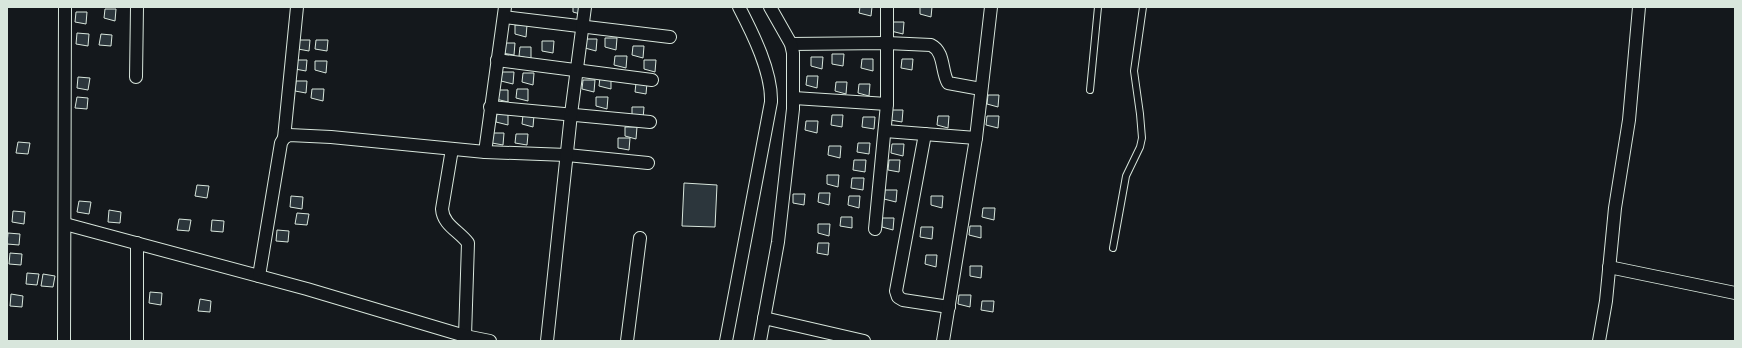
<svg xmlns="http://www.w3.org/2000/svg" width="1742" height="348" viewBox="0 0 1742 348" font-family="'PT Sans',sans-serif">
	<rect width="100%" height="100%" fill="#14181c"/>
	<!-- building -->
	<g fill="#2c363c" stroke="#d8e6dc">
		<polygon points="573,7 585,7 584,15 573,12"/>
		<polygon points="860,7 872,7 871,16 859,13"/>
		<polygon points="920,7 932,7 931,17 920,14"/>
		<polygon points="105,9 116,9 115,21 104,18"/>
		<polygon points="76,12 87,12 86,24 75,22"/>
		<polygon points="892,22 904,22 903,34 891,31"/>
		<polygon points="515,25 527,25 526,37 515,34"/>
		<polygon points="77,33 89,34 88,46 76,44"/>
		<polygon points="101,34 112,35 111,46 99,45"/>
		<polygon points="605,38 617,38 616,50 605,47"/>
		<polygon points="586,39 597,39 596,51 585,48"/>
		<polygon points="299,40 310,40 309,51 298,49"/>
		<polygon points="316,40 328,40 327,51 315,49"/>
		<polygon points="542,41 554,41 553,53 542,51"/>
		<polygon points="503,43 515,43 514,55 502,53"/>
		<polygon points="633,46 644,46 643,58 632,55"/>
		<polygon points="520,47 531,47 531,59 519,56"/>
		<polygon points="832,54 844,54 843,66 832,64"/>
		<polygon points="615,56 627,56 626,68 614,65"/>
		<polygon points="811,57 823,57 822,69 811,66"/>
		<polygon points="862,59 873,59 873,71 861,68"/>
		<polygon points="902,59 913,59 912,70 901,68"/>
		<polygon points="296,60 307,60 306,71 295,69"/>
		<polygon points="644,60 656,60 655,72 644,69"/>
		<polygon points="315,61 327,61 326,73 315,70"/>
		<polygon points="502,72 514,72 513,84 501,81"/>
		<polygon points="523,73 534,73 533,85 522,82"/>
		<polygon points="807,76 818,76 817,88 806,85"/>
		<polygon points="78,77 90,78 88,90 77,88"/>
		<polygon points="600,77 611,77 611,89 599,86"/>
		<polygon points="583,80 595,80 594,92 582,89"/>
		<polygon points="296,81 307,81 306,93 295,91"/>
		<polygon points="836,82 847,82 846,94 835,91"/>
		<polygon points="636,83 647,83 646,94 635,92"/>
		<polygon points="859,84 870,84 869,96 858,93"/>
		<polygon points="312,89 324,89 323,101 311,98"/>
		<polygon points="517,89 528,89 528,101 516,98"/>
		<polygon points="497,90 508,90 508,102 496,99"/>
		<polygon points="988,95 999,95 998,107 987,104"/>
		<polygon points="77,97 88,98 87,109 75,108"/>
		<polygon points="596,97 608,97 607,109 596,106"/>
		<polygon points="632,107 644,107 643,119 632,116"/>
		<polygon points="891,110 903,110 902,122 890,120"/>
		<polygon points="497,113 508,113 508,125 496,122"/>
		<polygon points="523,115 534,115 533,127 522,124"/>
		<polygon points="832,115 843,115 842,127 831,125"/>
		<polygon points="938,116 949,116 948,128 937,125"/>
		<polygon points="987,116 999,116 998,128 986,125"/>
		<polygon points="863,117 875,117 874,129 862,127"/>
		<polygon points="806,121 818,121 817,133 805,130"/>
		<polygon points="625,127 637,127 636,139 625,136"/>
		<polygon points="493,133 504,133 503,145 492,143"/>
		<polygon points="516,134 528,134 527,145 515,143"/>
		<polygon points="618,138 630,138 629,150 618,148"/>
		<polygon points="18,142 30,143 28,154 16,153"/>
		<polygon points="858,143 870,143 869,154 857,152"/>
		<polygon points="892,144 904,144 903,156 891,153"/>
		<polygon points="829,146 841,146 840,158 828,155"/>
		<polygon points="854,160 866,160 865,172 853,170"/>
		<polygon points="889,160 900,160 899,172 888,170"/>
		<polygon points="827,175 839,175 838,187 827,184"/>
		<polygon points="852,178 864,178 863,190 851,188"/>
		<polygon points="684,183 717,185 715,227 682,226"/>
		<polygon points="197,185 209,186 207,198 195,196"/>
		<polygon points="885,190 897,190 896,202 884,199"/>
		<polygon points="819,193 830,193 829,205 818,202"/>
		<polygon points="793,194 805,194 804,205 793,203"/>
		<polygon points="291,196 303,197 302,209 290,207"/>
		<polygon points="849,196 860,196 859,208 848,205"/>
		<polygon points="931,196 943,196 942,208 931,205"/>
		<polygon points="79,201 91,202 89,214 77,212"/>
		<polygon points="983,208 995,208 994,220 982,217"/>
		<polygon points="109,210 121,212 120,223 108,222"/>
		<polygon points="13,211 25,212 24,224 12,222"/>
		<polygon points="297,213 309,214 307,225 295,224"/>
		<polygon points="841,217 852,217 852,228 840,226"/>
		<polygon points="882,218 894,218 893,230 882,227"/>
		<polygon points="179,219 191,220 189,231 177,230"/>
		<polygon points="212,220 224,221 223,232 211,231"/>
		<polygon points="818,224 830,224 829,236 818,233"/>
		<polygon points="970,226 981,226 981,238 969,235"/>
		<polygon points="921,227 933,227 932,239 920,237"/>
		<polygon points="277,230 289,231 288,242 276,241"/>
		<polygon points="8,233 20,234 19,245 7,244"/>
		<polygon points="818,243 829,243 828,255 817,253"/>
		<polygon points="10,253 22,254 21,265 9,264"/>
		<polygon points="926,255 937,255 936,267 925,264"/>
		<polygon points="970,266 982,266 981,278 970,276"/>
		<polygon points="27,273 39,274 37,285 26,284"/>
		<polygon points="43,274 55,276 53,287 41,286"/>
		<polygon points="150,292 162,293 161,305 149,303"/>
		<polygon points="11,294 23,296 22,307 10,306"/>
		<polygon points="959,295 971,295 970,307 958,304"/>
		<polygon points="200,299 211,301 210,312 198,311"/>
		<polygon points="982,301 994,301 993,312 981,310"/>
	</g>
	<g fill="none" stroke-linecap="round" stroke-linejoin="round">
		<!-- service casing -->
		<g stroke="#d8e6dc" stroke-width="8">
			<g id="service">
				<polyline points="1090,90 1098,7"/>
				<polyline points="1113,248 1126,176 1140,147 1142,138 1140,114 1134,71 1143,7"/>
			</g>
		</g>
		<!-- minor casing -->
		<g stroke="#d8e6dc" stroke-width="14">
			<g id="minor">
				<polyline points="504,17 670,37"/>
				<path d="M 791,44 L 887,43 L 931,45 C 945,52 941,71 948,83 L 981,89"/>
				<polyline points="497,60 652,80"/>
				<polyline points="136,77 137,7"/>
				<polyline points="794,98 887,104"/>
				<polyline points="490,107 650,122"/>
				<polyline points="885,131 976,138"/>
				<polyline points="925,134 896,291 898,297 903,300 949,307"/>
				<polyline points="284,138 297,7"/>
				<path d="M 452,149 L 442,209 C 443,225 459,231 468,243 L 465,336"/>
				<polyline points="485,152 505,7"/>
				<polyline points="65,224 307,289 465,336 490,341"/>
				<polyline points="875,229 887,104 887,7"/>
				<polyline points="1609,267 1735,293"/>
				<polyline points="259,276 281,143 284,138 289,135 331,137 485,152 567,155 648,163"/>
				<polyline points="764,318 864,341"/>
				<polyline points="64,341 65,7"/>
				<polyline points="137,341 137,243"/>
				<polyline points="547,341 571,114 585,7"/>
				<polyline points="627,341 640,238"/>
				<path d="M 726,341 L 771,102 C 772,72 753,34 739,7"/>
				<polyline points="760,341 778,242 793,109 793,53 791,44 770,7"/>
				<polyline points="943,341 976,138 991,7"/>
				<polyline points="1599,341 1606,301 1615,208 1629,120 1639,7"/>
			</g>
		</g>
		<!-- service -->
		<use href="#service" stroke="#14181c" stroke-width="6"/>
		<!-- minor -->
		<use href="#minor" stroke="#14181c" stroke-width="12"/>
	</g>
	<!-- border -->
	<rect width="1742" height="348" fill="none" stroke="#d8e6dc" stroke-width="16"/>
</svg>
